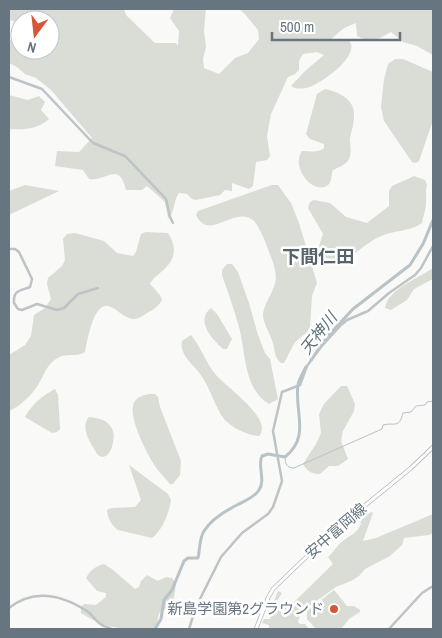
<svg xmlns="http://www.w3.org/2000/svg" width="442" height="638" viewBox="0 0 442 638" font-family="'Archivo Narrow','Noto Sans JP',sans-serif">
	<rect width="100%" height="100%" fill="#f9f9f7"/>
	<!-- green -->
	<g fill="#d9ddd6">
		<path d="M 9,9 L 124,9 L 126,15 L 155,43 L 176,43 L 178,46 L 179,31 L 170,18 L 174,9 L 206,9 L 204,31 L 206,47 L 203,59 L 204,68 L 219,74 L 235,58 L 248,53 L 259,39 L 258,30 L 244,13 L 239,9 L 228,10 L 226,9 L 433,9 L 433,55 L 417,46 L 403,42 L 391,32 C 377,39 373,45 357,36 L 356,23 L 344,28 L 330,40 L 348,39 C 364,54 320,85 306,88 C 300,89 296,89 291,86 L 305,71 L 324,55 L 317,52 L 303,54 L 299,61 L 299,70 L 295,74 L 288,77 L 271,114 L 267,136 L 270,156 L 267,160 L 256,162 L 253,186 L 249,189 L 232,183 L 232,191 L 225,190 L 220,195 L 196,200 L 192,199 L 187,194 L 179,193 C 173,201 176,211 168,218 L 165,202 L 147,186 L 142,190 L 126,190 C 119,160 106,182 89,179 L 83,170 L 55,166 L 57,151 L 79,152 L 92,138 L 51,90 L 36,78 L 25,74 L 17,67 L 9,63 L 9,40 L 20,41 L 20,50 L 50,50 L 50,20 L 20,20 L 20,23 L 9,20 Z"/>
		<polygon points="395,59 403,59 433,72 433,120 419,161 416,163 412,162 384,121 381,107 384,79 388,64"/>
		<path d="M 325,89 C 339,92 355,99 354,116 C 354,124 351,132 350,139 C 350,145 352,154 349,159 C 346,165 339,167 333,170 C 331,174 332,182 328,185 C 314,196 290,168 302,151 C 309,151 319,153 324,148 L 324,144 L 310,139 L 306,134 L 317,94 Z"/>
		<path d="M 9,95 L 28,100 L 39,96 L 45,102 L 41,110 L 49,119 C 38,129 24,130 9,129 Z"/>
		<path d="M 414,176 L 425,180 L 427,185 C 425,192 427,196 426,202 C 426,209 423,217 422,223 C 409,232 395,230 381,236 C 367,242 355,255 342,262 C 333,264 323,261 316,255 L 323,234 L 308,208 L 310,202 L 314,200 L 330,203 L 346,217 L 367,223 L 389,206 L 389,191 L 392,186 Z"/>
		<polygon points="25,185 59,191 9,215 9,191"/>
		<path d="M 272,185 L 278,185 L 291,203 L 299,223 L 317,283 L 312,296 L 310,327 L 307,332 L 295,342 L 284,363 L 281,363 C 274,357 275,351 273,343 C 270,333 263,324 263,314 C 264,305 270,297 273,289 C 279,277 274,264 269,252 C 267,245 259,226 254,221 C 234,204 210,243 196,215 L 198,211 Z"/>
		<path d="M 146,232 L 168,233 C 178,248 175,261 161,272 C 157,276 153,278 150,284 L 160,295 L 162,300 C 158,307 153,310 147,313 C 143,316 138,319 133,319 C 123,318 117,308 108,306 C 93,303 87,342 85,352 C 73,359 66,350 52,362 C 45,369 43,377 38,385 C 32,395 19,407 9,411 L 9,355 L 25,345 L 31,336 L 34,315 L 45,308 L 51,299 L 47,284 L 48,278 L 62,266 L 65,260 L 63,239 L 67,234 L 75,233 L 104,241 L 117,253 L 133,256 L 136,252 L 141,234 Z"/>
		<path d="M 227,264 L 232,264 L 238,272 L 249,303 L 258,335 L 265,353 L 270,359 L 278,399 L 269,404 C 243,388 246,352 239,327 C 234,309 228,292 222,275 L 222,270 Z"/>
		<path d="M 433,268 L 433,279 L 414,289 L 407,300 L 391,310 L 385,308 C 388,289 419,278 433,268 Z"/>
		<path d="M 211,308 L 217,314 L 232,339 L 227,349 L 223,349 C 212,339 195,321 211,308 Z"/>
		<path d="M 191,335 C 201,347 206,363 216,375 C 226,387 274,419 259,436 C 247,435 232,428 224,419 C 215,407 210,387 200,374 C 193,364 179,355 182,341 Z"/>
		<path d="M 341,386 L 347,386 L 355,404 L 354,411 L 343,431 L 341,441 L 348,459 L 338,466 L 329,466 L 320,474 C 312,474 308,472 303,464 L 316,444 L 321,433 L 319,414 L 324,404 Z"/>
		<path d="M 55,389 L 58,395 L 60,429 L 57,432 L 52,433 L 25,417 C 32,404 42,396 55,389 Z"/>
		<path d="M 149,394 L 155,394 L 158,397 L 160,407 L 181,461 L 180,475 L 173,484 L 170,484 C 166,479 161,474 157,469 C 149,458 125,413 135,401 C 138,397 144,395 149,394 Z"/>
		<path d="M 89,417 C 104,418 117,425 113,442 C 112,448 111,452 106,456 L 102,457 L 98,455 C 92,445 79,428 89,417 Z"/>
		<path d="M 129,465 L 168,494 L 171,500 C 169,513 162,531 152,538 L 118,530 C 112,526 107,517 107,510 L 111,508 L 135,507 L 141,500 Z"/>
		<path d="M 371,512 L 373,513 L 363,541 L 376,538 L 433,514 L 433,533 L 429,535 L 404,538 L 402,545 L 390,556 L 365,569 L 359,576 L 351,581 L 336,587 L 301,612 L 298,622 L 300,624 L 305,624 L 309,629 L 269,629 L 269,625 L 262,623 L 264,619 L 270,619 L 272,606 L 278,591 L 282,593 L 277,601 L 291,612 L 293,603 L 333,564 L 328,557 C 334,552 337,545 343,541 C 351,534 356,535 361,524 L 360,520 Z"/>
		<path d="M 104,564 L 112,569 L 135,589 L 139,587 L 141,581 L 147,575 L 158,581 L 166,577 L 172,578 L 176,584 L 173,604 L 159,613 L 156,629 C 124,629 110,631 81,613 L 81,607 L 84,604 L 96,605 L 106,597 L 106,593 L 97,591 L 86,578 C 90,570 96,566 104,564 Z"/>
		<polygon points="334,590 347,606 354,606 360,610 360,612 349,619 341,629 316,629 307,619 307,611"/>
	</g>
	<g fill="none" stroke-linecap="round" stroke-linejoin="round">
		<!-- stream -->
		<path stroke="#b7c3c7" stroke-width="1" d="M 285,457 C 285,464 287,468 294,468 L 382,429 L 383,425 C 395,422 399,429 403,413 L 411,412 L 416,406 L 425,405 L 427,402 L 433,401"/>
		<!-- river -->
		<g stroke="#b7c3c7" stroke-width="3">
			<polyline points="311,360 327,337 353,309 410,265 423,244 433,220"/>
			<path d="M 155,629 L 161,619 L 164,600 L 172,590 L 184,561 L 188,558 L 198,558 C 200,550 199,539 204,531 C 211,520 225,511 237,505 C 244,501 254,498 259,490 C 266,480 257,465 262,456 L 268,454 L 285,457 C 311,436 294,412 298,385 C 299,379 303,373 306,367"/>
		</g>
		<!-- secondary casing -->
		<g stroke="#b3b9bd" stroke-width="4.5">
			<polyline id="secondary" points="256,629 268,598 273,589 330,534 411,468 433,447"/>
		</g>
		<!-- tertiary -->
		<g stroke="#bec3c6" stroke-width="2.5">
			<polyline points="9,77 42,89 93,143 125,156 166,199 170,217 173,223"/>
			<path d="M 9,249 L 15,249 L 19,252 L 32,279 L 30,287 C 20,291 13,290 14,303 L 18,309 L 22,310 L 37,304 L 57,310 L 64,308 L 78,294 L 98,288"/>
			<path d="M 9,608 C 34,588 62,595 87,611 C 92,614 94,619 98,622 C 102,626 107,627 112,629"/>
			<polyline points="189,629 196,607 221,557 242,533 268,514 273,507 282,481 273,431 282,392 300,385 307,366 321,347 341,325 347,320 368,311 389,293 415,275 421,268 433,246"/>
			<polyline points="389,629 422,593 433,586"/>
		</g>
		<!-- secondary -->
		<use href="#secondary" stroke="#fff" stroke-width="3"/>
	</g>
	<!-- markers -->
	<circle fill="#d85637" stroke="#fff" stroke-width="2" cx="334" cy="609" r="5"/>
	<g text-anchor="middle" stroke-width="5" stroke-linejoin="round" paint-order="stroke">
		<!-- street labels -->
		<g font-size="15" fill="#667580" stroke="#fff">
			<text transform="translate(336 531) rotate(-41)" y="5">安中富岡線</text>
		</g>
		<!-- poi labels -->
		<g font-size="15" fill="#667580" stroke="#fff" text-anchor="end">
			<text x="324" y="614">新島学園第2グラウンド</text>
		</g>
		<!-- water labels -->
		<g font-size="16" font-style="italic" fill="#60747a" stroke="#fff">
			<text transform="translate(318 333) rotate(-52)" y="6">天神川</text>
		</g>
		<!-- quarter labels -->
		<g font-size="18" font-weight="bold" fill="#57636b" stroke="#fff">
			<text x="318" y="263">下間仁田</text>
		</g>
	</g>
	<!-- border -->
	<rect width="442" height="638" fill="none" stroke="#667580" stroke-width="20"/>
	<!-- north arrow -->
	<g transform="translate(35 35) rotate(195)"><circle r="24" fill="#ffffff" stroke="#c2c8cc"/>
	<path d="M0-4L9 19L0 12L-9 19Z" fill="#d85637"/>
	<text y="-8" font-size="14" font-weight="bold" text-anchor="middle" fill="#667580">N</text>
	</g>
	<!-- scale -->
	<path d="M272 32v8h128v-8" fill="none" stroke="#667580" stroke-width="2.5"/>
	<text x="280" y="32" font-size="15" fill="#667580" stroke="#ffffff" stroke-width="4" paint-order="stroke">500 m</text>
</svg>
